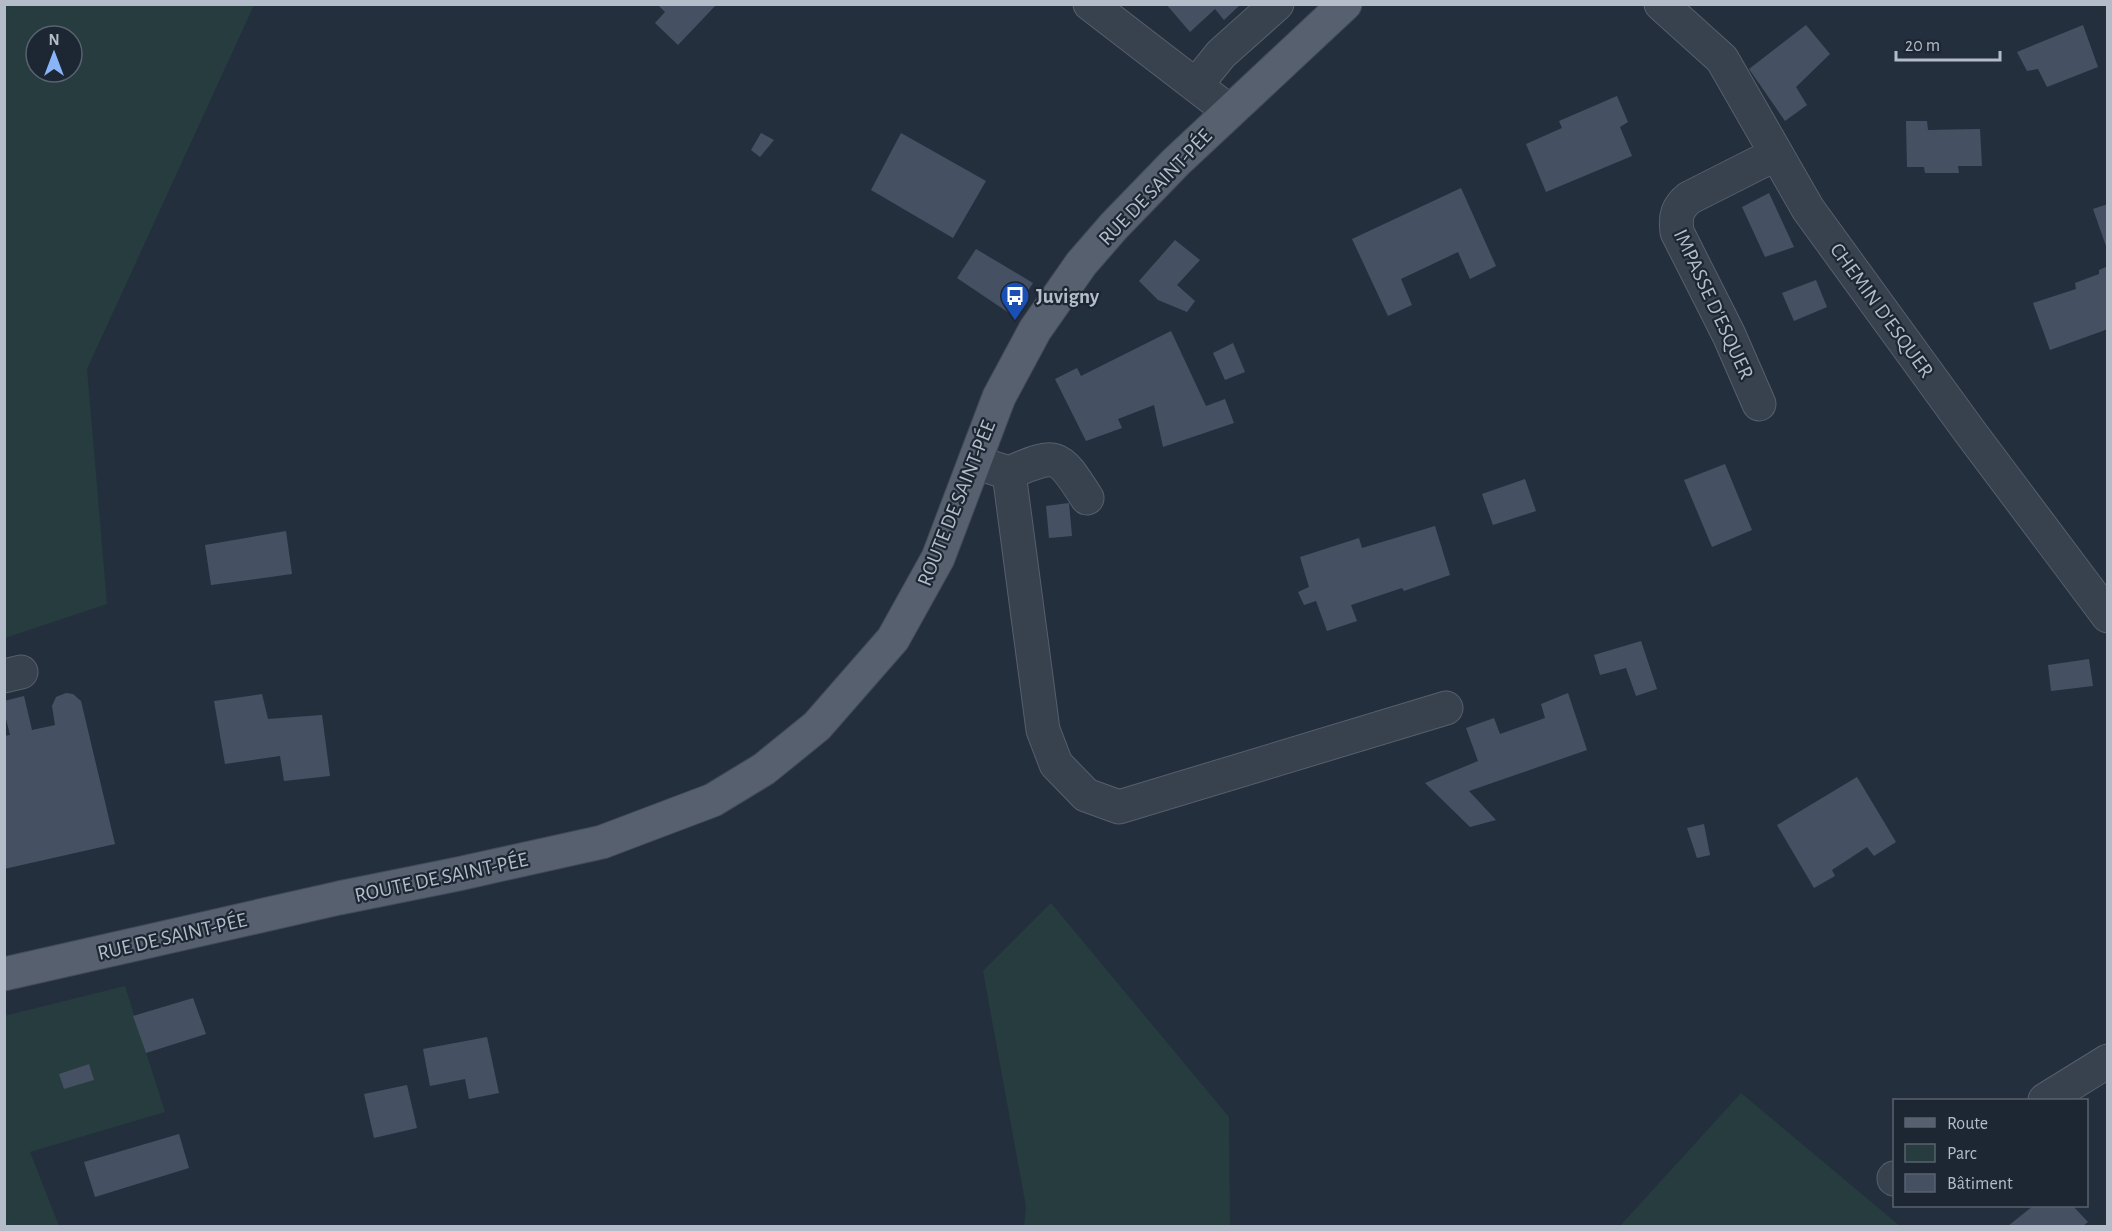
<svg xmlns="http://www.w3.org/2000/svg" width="2112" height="1231" viewBox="0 0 2112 1231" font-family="'Alegreya Sans',sans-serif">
	<rect width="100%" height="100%" fill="#242f3e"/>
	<!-- green -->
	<g fill="#263c3f" fill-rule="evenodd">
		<path d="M 4,5 L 254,5 L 87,369 L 107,604 L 5,638 ZM 36,36 L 72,36 L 72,72 L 36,72 Z"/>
		<polygon points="1051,903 1229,1117 1230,1226 1024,1226 1026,1207 983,971"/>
		<polygon points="125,986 165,1112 30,1152 59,1226 5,1226 4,1016"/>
		<polygon points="1741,1093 1900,1226 1620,1226"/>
	</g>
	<!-- building -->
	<g fill="#455162">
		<polygon points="657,4 717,4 678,45 655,23 665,12"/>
		<polygon points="1166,4 1241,4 1224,20 1215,9 1190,32"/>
		<polygon points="1806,25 1830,54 1796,87 1807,105 1785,121 1749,69"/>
		<polygon points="2083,25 2098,67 2047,87 2038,69 2027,71 2017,52"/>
		<polygon points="1617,96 1628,122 1620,127 1632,156 1546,192 1526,144 1562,128 1559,121"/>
		<polygon points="1906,121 1927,121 1928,130 1980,129 1982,166 1958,166 1959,173 1925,173 1924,167 1907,167"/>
		<polygon points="761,133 774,140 760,157 751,150"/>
		<polygon points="901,133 986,181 953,238 871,190"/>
		<polygon points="1461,188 1496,266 1470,279 1458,252 1401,279 1412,305 1388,316 1352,239"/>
		<polygon points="1769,193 1794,247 1765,257 1742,207"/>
		<polygon points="2108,204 2108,249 2107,249 2093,209"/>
		<polygon points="1175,240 1200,260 1177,285 1195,301 1187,312 1158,300 1139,281"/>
		<polygon points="976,249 1033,283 1012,315 957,278"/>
		<polygon points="2108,266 2108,329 2050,350 2033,303 2076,289 2075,283 2099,274 2099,270"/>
		<polygon points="1816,280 1827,307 1794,321 1782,293"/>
		<polygon points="1171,331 1206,406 1225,399 1234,423 1163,447 1154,405 1118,419 1122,428 1086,441 1055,379 1077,368 1081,376"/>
		<polygon points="1233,343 1245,372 1225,380 1213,353"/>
		<polygon points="1725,464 1752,530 1712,547 1684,480"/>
		<polygon points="1525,479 1536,511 1493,525 1482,494"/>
		<polygon points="1069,503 1072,536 1049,538 1046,506"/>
		<polygon points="1435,526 1450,575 1404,591 1402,588 1351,605 1357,621 1327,631 1316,601 1304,605 1298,592 1309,587 1300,557 1359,538 1362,548"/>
		<polygon points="286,531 292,574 211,585 205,545"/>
		<polygon points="1641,641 1657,689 1636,696 1626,668 1600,675 1594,655"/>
		<polygon points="2089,659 2093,686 2051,691 2048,665"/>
		<polygon points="66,693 73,694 81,701 115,844 4,869 4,736 10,735 4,711 4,701 24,696 32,730 55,725 52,706 56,697"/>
		<polygon points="1568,693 1587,750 1469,791 1496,820 1470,827 1425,783 1478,761 1466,728 1494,718 1500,734 1545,718 1541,704"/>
		<polygon points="262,694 268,719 322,715 330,776 284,781 280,756 225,764 214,701"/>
		<polygon points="1857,777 1896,842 1874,856 1867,847 1832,870 1835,876 1814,888 1777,825"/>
		<polygon points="1704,824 1710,855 1697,858 1687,828"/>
		<polygon points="193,998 206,1034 146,1053 133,1016"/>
		<polygon points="487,1037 499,1093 469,1099 465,1079 430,1086 423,1049"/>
		<polygon points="89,1064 94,1080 64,1089 59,1074"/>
		<polygon points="407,1085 417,1128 374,1138 364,1094"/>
		<polygon points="179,1134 189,1168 95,1197 84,1162"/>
		<polygon points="2033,1206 2073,1206 2088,1222 2083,1226 2008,1226"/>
	</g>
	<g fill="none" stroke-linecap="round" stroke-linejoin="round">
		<!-- minor casing -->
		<g stroke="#565f6c" stroke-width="35">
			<g id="minor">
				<polyline points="1090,4 1229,111"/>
				<polyline points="1661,4 1722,59 1808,209 1970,432 2108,616"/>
				<polyline points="1196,85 1221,54 1277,4"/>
				<path d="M 1759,404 L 1729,335 L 1677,232 C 1675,216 1677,208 1689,198 L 1776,154"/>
				<path d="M 990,467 L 1009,473 C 1058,452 1058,453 1087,498"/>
				<polyline points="1009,473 1043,730 1056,764 1086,795 1119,807 1446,708"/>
				<polyline points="4,676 21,672"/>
				<polyline points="2045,1100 2108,1061"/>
				<polyline points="1894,1179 1894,1178"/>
			</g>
		</g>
		<!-- major casing -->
		<g stroke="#414a57" stroke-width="35">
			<polyline id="major" points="4,974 339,898 458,874 602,842 713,800 764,769 817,726 893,639 938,558 999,397 1035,330 1081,264 1114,226 1176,162 1345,4"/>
		</g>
		<!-- minor -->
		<use href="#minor" stroke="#38414e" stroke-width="33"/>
		<!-- major -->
		<use href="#major" stroke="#56606e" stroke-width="33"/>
	</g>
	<!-- icons -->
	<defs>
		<g id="bus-pin" transform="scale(1.5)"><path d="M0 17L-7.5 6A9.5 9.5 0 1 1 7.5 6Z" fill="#1a4fb4" stroke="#1d2633"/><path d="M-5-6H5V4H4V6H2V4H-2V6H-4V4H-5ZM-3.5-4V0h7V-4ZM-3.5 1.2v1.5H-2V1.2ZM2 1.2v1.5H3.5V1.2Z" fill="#fff"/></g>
	</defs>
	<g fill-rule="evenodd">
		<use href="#bus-pin" x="1015" y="296"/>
	</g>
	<g text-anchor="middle" stroke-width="4.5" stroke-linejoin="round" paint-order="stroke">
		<!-- street labels -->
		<g font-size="21" fill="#b4bcc9" stroke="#1d2633">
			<text transform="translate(1155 187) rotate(-46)" y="7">RUE DE SAINT-PÉE</text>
			<text transform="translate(1714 304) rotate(65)" y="7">IMPASSE D'ESQUER</text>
			<text transform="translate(1882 310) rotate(54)" y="7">CHEMIN D'ESQUER</text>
			<text transform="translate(956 503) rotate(-68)" y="7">ROUTE DE SAINT-PÉE</text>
			<text transform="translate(441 877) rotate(-12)" y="7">ROUTE DE SAINT-PÉE</text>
			<text transform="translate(172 936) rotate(-13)" y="7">RUE DE SAINT-PÉE</text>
		</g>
		<!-- poi labels -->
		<g font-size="21" font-weight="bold" fill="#b4bcc9" stroke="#1d2633" text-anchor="start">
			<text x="1036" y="303">Juvigny</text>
		</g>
	</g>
	<!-- border -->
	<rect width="2112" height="1231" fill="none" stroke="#b4bcc9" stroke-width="12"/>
	<!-- legend -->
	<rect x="1893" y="1099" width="195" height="108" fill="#1d2633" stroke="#59626f" stroke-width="1.5"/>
	<rect x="1905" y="1118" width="30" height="9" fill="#56606e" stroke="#59626f" stroke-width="1.5"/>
	<text x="1947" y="1129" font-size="18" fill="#b4bcc9">Route</text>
	<rect x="1905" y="1144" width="30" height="18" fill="#263c3f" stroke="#59626f" stroke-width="1.5"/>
	<text x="1947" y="1159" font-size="18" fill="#b4bcc9">Parc</text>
	<rect x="1905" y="1174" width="30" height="18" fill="#455162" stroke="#59626f" stroke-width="1.5"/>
	<text x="1947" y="1189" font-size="18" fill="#b4bcc9">Bâtiment</text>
	<!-- north arrow -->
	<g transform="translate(54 54)"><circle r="28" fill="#1d2633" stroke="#59626f" stroke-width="1.5"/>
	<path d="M0-4.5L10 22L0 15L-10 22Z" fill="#8ab4f8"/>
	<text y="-9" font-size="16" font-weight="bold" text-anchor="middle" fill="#b4bcc9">N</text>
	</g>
	<!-- scale -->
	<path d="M1896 51v9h104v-9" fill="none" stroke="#b4bcc9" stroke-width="3"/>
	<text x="1905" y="51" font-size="18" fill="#b4bcc9" stroke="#1d2633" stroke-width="4.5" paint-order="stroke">20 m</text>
</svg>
